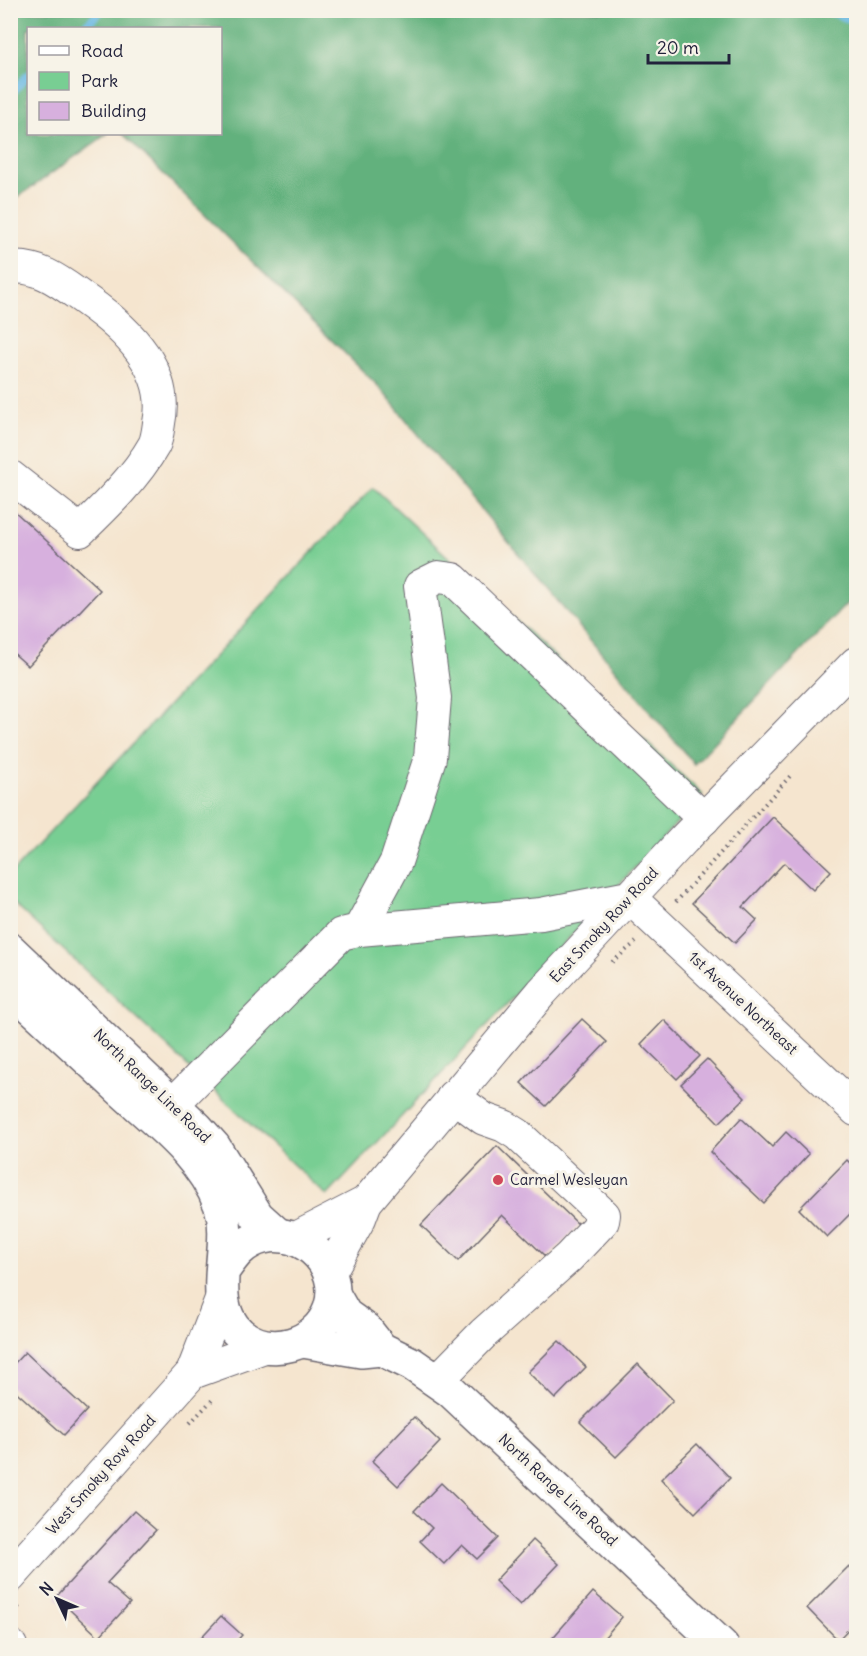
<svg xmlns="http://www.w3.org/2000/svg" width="867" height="1656" viewBox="0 0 867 1656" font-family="Delius,sans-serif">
	<rect width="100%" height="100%" fill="#f7f3e8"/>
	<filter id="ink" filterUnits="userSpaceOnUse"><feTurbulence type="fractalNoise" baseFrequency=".0167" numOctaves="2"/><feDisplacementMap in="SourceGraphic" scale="12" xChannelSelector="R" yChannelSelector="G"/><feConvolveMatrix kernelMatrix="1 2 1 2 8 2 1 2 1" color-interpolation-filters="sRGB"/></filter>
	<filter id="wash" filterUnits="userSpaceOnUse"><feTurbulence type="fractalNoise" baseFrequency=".008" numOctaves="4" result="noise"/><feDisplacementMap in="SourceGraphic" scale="24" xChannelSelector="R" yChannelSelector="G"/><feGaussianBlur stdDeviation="1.35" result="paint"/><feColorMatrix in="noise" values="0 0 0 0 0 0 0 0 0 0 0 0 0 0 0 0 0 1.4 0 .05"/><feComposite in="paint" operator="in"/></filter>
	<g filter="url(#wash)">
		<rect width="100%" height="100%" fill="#f5e5cf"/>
		<!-- green -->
		<polygon fill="#78ce93" stroke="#4d7867" stroke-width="1.5" points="373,487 703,795 327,1196 11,901 10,875"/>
		<!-- forest -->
		<polygon fill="#62b17d" stroke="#426a5c" stroke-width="1.5" points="13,11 856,11 856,594 694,764 378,386 123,134 220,134 220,28 28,28 28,134 107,134 11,202 10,13"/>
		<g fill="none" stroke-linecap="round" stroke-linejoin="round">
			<!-- stream -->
			<g stroke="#68b8e3" stroke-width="8">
				<polyline points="826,10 856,22"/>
				<polyline points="82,28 102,10"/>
				<polyline points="10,95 28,75"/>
			</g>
		</g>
		<g id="blocks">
			<!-- building -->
			<g fill="#d7b0de">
				<polygon points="10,507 100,590 28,666 10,650"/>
				<polygon points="773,817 831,871 813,890 784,863 743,907 757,920 735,943 692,903"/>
				<polygon points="582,1019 607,1042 546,1106 521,1083"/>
				<polygon points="664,1020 700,1056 677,1079 641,1044"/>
				<polygon points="707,1059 745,1098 719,1123 681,1084"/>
				<polygon points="741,1118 772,1147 786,1132 809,1154 764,1203 710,1152"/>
				<polygon points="497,1146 579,1225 547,1258 502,1215 458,1261 421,1225"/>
				<polygon points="847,1160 856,1169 856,1208 827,1237 799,1209"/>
				<polygon points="559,1341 586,1367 555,1399 528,1372"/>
				<polygon points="25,1352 87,1410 64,1435 10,1386 10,1368"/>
				<polygon points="638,1364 673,1400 616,1457 580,1422"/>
				<polygon points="414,1417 440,1442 398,1486 372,1461"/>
				<polygon points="697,1444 730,1478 695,1513 661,1479"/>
				<polygon points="441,1483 498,1538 477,1559 462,1545 444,1564 420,1541 432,1528 414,1511"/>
				<polygon points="134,1511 156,1530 107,1583 130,1603 99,1637 56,1597"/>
				<polygon points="533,1540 559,1564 520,1605 495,1581"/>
				<polygon points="848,1567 856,1575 856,1621 838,1640 807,1608"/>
				<polygon points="593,1592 622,1617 597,1646 553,1646 549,1642"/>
				<polygon points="221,1616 242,1635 232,1646 193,1646"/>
			</g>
		</g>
	</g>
	<g filter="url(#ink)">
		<use href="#blocks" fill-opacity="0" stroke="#6c666f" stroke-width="1.5"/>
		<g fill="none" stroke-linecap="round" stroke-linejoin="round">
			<!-- minor casing -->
			<g stroke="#6c666f" stroke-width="34">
				<g id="minor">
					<path d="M 10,268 C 40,264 64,285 87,301 C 127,329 170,371 159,423 C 158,430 157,439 154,445 C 136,477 106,506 80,531 L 10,476"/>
					<polyline points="629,897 856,1110"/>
					<polyline points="359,930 396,862 430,758 435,698 420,586 438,577 453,579 704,819"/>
					<polyline points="172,1105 341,934 359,930 541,914 629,897"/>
					<polyline points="296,1238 366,1202"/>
					<polyline points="330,1272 360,1218 366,1202 542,992 683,840 856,663"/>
					<polyline points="192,1373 267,1346"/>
					<polyline points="437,1381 484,1333 569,1257 603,1221 604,1215 517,1134 504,1126 484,1119 453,1096"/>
					<polyline points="10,1577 192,1373 221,1299"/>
					<polyline points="10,1645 11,1646"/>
				</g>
			</g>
			<!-- major casing -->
			<g stroke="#6c666f" stroke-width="36">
				<g id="major">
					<polyline points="10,950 197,1128 214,1147 257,1216 278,1235"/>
					<path d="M 10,987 C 47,1021 84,1055 120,1089 C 157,1123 202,1156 220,1204 C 236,1246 203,1301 240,1334 C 270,1359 317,1345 330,1309 C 346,1263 296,1220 252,1241 C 239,1247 232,1258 224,1269"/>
					<polyline points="333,1294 345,1315 366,1330 381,1349 412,1364 451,1391 722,1646"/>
					<polyline points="303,1341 361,1351 381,1349"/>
				</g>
			</g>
			<!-- path -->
			<g stroke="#6c666f" stroke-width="4" stroke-dasharray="1.5 4.5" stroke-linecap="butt">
				<polyline points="676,902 792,774"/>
				<polyline points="612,962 636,942"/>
				<polyline points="190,1423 214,1398"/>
				<polyline points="10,1616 21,1604"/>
			</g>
			<!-- minor -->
			<use href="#minor" stroke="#fff" stroke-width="32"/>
			<!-- major -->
			<use href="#major" stroke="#fff" stroke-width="33"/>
		</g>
	</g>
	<!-- markers -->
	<circle fill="#d1495b" stroke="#f7f3e8" stroke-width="2" cx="498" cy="1180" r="6"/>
	<g text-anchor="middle" stroke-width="6" stroke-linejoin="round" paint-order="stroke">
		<!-- street labels -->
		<g font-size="15" fill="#22223b" stroke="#f7f3e8">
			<text transform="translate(604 925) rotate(-47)" y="5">East Smoky Row Road</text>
			<text transform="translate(743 1003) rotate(43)" y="5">1st Avenue Northeast</text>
			<text transform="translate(152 1086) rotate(44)" y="5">North Range Line Road</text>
			<text transform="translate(101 1475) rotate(-48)" y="5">West Smoky Row Road</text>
			<text transform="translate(558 1490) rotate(43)" y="5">North Range Line Road</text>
		</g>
		<!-- poi labels -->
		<g font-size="15" fill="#22223b" stroke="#f7f3e8" text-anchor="start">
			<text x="510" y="1185">Carmel Wesleyan</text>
		</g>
	</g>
	<!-- margin -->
	<rect width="867" height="1656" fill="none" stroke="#f7f3e8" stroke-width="36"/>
	<!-- legend -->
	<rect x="27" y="27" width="195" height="108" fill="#f7f3e8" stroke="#a29fa3" stroke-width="1.5"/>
	<rect x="39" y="46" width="30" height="9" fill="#ffffff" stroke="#a29fa3" stroke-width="1.5"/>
	<text x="81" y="57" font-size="18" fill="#22223b">Road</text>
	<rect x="39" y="72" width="30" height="18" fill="#78ce93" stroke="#a29fa3" stroke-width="1.5"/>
	<text x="81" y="87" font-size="18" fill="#22223b">Park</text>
	<rect x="39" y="102" width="30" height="18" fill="#d7b0de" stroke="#a29fa3" stroke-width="1.5"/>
	<text x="81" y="117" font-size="18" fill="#22223b">Building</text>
	<!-- north arrow -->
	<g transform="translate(57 1599) rotate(314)" stroke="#f7f3e8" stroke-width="4.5" paint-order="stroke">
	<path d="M0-4.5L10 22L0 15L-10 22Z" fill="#22223b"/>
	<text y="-9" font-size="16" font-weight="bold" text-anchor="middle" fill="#22223b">N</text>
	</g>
	<!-- scale -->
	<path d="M648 54v9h81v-9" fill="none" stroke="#22223b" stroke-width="3"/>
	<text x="657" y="54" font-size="18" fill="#22223b" stroke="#f7f3e8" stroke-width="4.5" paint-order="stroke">20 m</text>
</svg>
